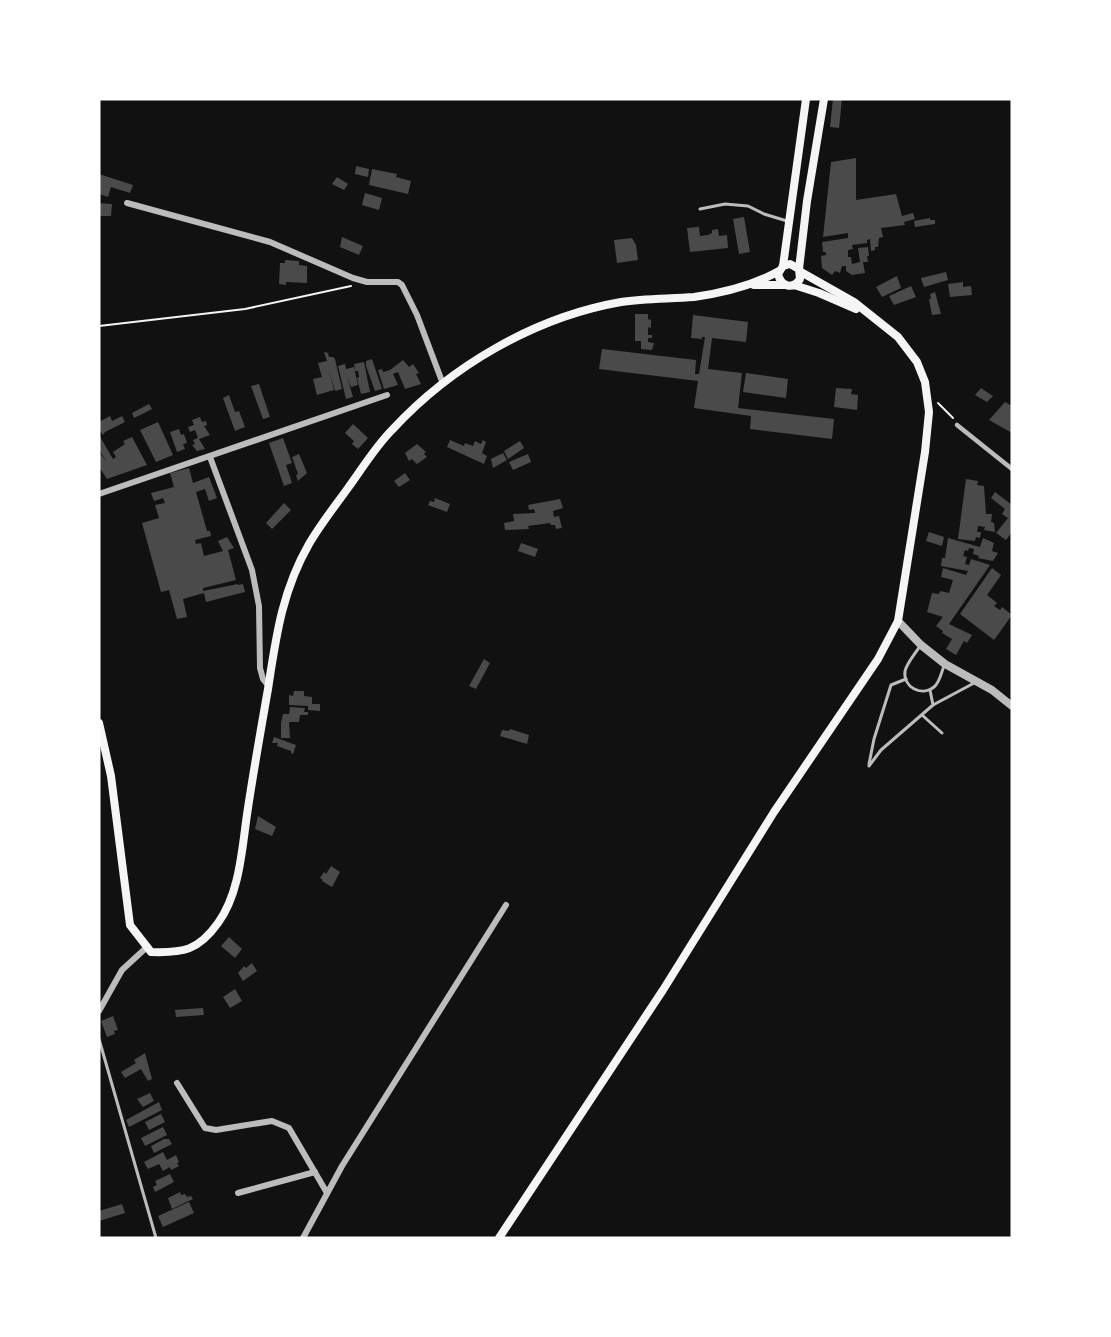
<svg xmlns="http://www.w3.org/2000/svg" width="1111" height="1337" viewBox="0 0 1111 1337" font-family="'Roboto Condensed',sans-serif">
	<rect width="100%" height="100%" fill="#111"/>
	<!-- building -->
	<g fill="#4a4a4a">
		<polygon points="833,99 842,99 839,128 830,127"/>
		<polygon points="856,158 856,200 896,194 902,216 913,213 915,219 904,222 905,225 881,228 883,237 879,238 878,247 875,247 875,250 871,251 870,239 867,240 867,243 852,245 853,249 848,250 848,257 851,257 852,264 860,262 858,248 868,247 869,256 867,256 868,262 863,262 865,273 852,275 846,271 846,266 842,266 840,273 835,271 832,275 822,268 821,256 826,255 826,252 823,252 822,242 848,238 848,233 823,237 831,162"/>
		<polygon points="356,166 369,169 368,177 355,174"/>
		<polygon points="372,169 397,174 396,177 411,181 408,194 369,185"/>
		<polygon points="99,174 133,185 130,193 111,187 108,197 99,194"/>
		<polygon points="337,177 348,184 344,190 332,184"/>
		<polygon points="365,193 382,198 379,210 362,205"/>
		<polygon points="99,203 112,204 111,216 99,216"/>
		<polygon points="744,217 750,252 739,254 733,219"/>
		<polygon points="930,218 930,220 935,220 935,224 915,227 914,221"/>
		<polygon points="699,227 700,236 708,235 712,233 712,230 718,229 719,236 727,235 728,248 690,252 687,228"/>
		<polygon points="342,237 363,246 359,255 340,247"/>
		<polygon points="632,238 636,245 638,260 617,263 614,240"/>
		<polygon points="285,260 299,261 299,265 307,266 307,283 286,282 286,285 279,284 280,263 285,263"/>
		<polygon points="946,272 948,280 924,287 921,278"/>
		<polygon points="897,276 901,288 882,297 876,287"/>
		<polygon points="963,282 963,287 971,286 972,295 950,297 948,284"/>
		<polygon points="911,286 916,297 894,305 889,296"/>
		<polygon points="935,292 941,314 932,315 929,299 931,299 930,294"/>
		<polygon points="635,314 648,314 648,319 651,320 651,328 648,327 648,335 652,335 652,338 648,338 648,342 654,343 652,350 641,349 641,341 635,341"/>
		<polygon points="693,315 748,322 746,342 712,338 708,369 742,373 738,408 834,419 832,439 750,429 751,416 694,408 698,381 599,369 602,349 696,360 695,374 699,374 705,337 702,337 702,339 691,338"/>
		<polygon points="324,352 328,353 329,357 333,357 335,359 342,389 335,391 329,370 334,390 317,395 313,379 322,377 318,363 327,361"/>
		<polygon points="372,359 382,389 375,391 366,366 366,361"/>
		<polygon points="403,360 409,367 413,364 419,373 416,374 421,384 405,389 398,372 393,374 398,385 384,389 378,370 382,369 383,372 390,370"/>
		<polygon points="364,362 370,392 361,394 357,378 359,377 358,371 355,371 354,364"/>
		<polygon points="345,364 346,369 354,367 358,385 351,387 347,376 353,397 346,399 338,366"/>
		<polygon points="746,373 788,379 786,398 743,392"/>
		<polygon points="259,384 270,417 263,419 251,386"/>
		<polygon points="836,388 852,389 851,394 858,395 857,410 834,407"/>
		<polygon points="981,388 993,396 987,402 975,395"/>
		<polygon points="229,395 235,412 239,411 245,427 235,431 223,398"/>
		<polygon points="1005,402 1012,406 1012,433 989,420"/>
		<polygon points="149,404 152,409 134,418 132,413"/>
		<polygon points="110,416 112,421 122,416 125,422 105,432 103,435 99,429 99,422"/>
		<polygon points="200,417 202,422 206,421 207,425 204,426 210,435 199,439 205,449 197,451 192,445 195,444 193,440 198,438 195,430 190,432 188,427 194,425 192,420"/>
		<polygon points="158,422 173,455 156,462 140,430"/>
		<polygon points="353,424 368,438 358,449 352,444 354,441 345,433"/>
		<polygon points="179,429 181,435 184,434 187,443 183,444 185,449 177,452 170,432"/>
		<polygon points="99,435 113,459 116,457 113,452 125,444 123,441 132,437 147,465 107,479 99,467 99,452 107,462 99,450"/>
		<polygon points="283,438 292,463 286,465 292,483 284,486 269,443"/>
		<polygon points="450,440 464,446 465,443 473,446 475,441 481,444 483,440 486,442 482,453 487,456 484,464 447,447"/>
		<polygon points="520,441 524,448 508,459 504,451"/>
		<polygon points="417,444 426,452 424,454 427,457 417,464 412,459 409,461 405,453"/>
		<polygon points="503,453 507,460 493,468 491,459"/>
		<polygon points="299,454 307,473 298,481 296,475 298,474 292,457"/>
		<polygon points="528,454 531,462 513,470 509,462"/>
		<polygon points="189,468 193,483 209,477 217,498 209,501 205,489 196,492 207,531 210,531 211,536 195,540 196,544 201,543 204,556 223,551 218,541 227,537 234,548 228,550 236,580 203,588 203,591 238,584 238,585 243,584 245,592 206,602 204,593 183,599 187,617 177,619 169,590 161,592 142,523 159,518 155,505 165,503 163,498 154,501 151,493 174,487 170,473"/>
		<polygon points="405,473 410,480 399,487 394,481"/>
		<polygon points="966,479 978,481 977,485 984,486 986,514 992,514 991,522 994,523 995,532 984,530 985,527 978,526 977,532 981,532 980,538 976,537 975,541 958,539"/>
		<polygon points="995,492 1012,505 1012,532 1006,540 996,533 1008,518 1002,514 1005,509 991,498"/>
		<polygon points="435,498 450,504 447,512 428,505 430,501 434,502"/>
		<polygon points="560,499 563,508 553,511 554,517 559,516 562,528 556,529 555,525 551,525 550,523 528,526 529,529 505,530 504,523 514,521 513,514 535,513 534,509 529,510 528,505"/>
		<polygon points="284,503 291,510 272,529 266,523"/>
		<polygon points="929,532 944,537 942,546 926,541"/>
		<polygon points="948,538 980,547 983,538 994,543 992,551 998,553 993,561 978,558 979,556 973,554 974,549 969,548 968,551 965,550 963,556 967,557 965,564 969,565 971,559 990,565 949,624 972,635 967,643 964,641 956,655 946,649 952,639 942,633 943,631 936,626 943,617 927,612 932,593 939,594 940,591 949,593 953,580 941,577 943,568 966,575 968,571 941,566 942,558 945,558"/>
		<polygon points="521,543 538,549 535,557 518,551"/>
		<polygon points="992,568 1001,575 987,595 997,603 994,606 1000,610 1002,607 1012,615 994,640 960,614"/>
		<polygon points="484,659 490,663 476,689 469,686"/>
		<polygon points="294,691 304,691 304,696 312,697 312,704 320,704 320,711 308,710 308,706 289,705 289,695 293,696"/>
		<polygon points="290,707 305,708 304,712 308,712 308,715 300,715 299,722 289,722 290,738 281,738 281,723 283,714 289,714"/>
		<polygon points="510,729 529,735 527,744 500,736 502,730 509,731"/>
		<polygon points="274,737 296,745 293,754 291,753 291,751 277,746 278,743 272,743"/>
		<polygon points="258,816 276,827 272,836 255,829"/>
		<polygon points="331,866 340,872 332,887 322,881 323,880 320,878 324,872 326,874"/>
		<polygon points="229,937 242,949 235,958 221,946"/>
		<polygon points="252,963 257,971 243,981 238,973 244,966 246,968"/>
		<polygon points="235,989 242,1001 230,1008 223,997"/>
		<polygon points="203,1008 204,1015 176,1017 175,1010"/>
		<polygon points="113,1016 118,1030 114,1031 115,1034 107,1037 101,1021"/>
		<polygon points="145,1053 152,1079 148,1081 141,1069 125,1078 121,1072 136,1063 134,1060"/>
		<polygon points="150,1093 154,1101 143,1107 137,1099"/>
		<polygon points="159,1102 162,1110 129,1127 126,1120"/>
		<polygon points="161,1114 165,1122 149,1130 145,1122"/>
		<polygon points="163,1127 167,1135 145,1146 141,1138"/>
		<polygon points="164,1139 169,1139 172,1144 154,1153 151,1146"/>
		<polygon points="163,1152 167,1160 176,1155 179,1162 177,1163 179,1166 171,1170 170,1167 163,1171 159,1164 148,1169 144,1162"/>
		<polygon points="170,1174 174,1182 155,1192 153,1187 157,1185 155,1181"/>
		<polygon points="180,1192 181,1195 185,1194 187,1197 191,1196 193,1199 172,1209 168,1198"/>
		<polygon points="189,1202 194,1213 163,1227 158,1216"/>
		<polygon points="122,1204 125,1213 99,1221 99,1211"/>
	</g>
	<g fill="none" stroke-linecap="round" stroke-linejoin="round">
		<!-- path -->
		<g stroke="#f5f5f5" stroke-width="2">
			<polyline points="99,326 245,309 351,286"/>
			<polyline points="938,403 953,418"/>
		</g>
		<!-- service -->
		<g stroke="#bcbcbc" stroke-width="3">
			<polyline points="700,209 725,204 748,206 764,214 787,221"/>
			<path d="M 920,646 C 915,654 907,663 905,671 C 903,687 921,697 934,687 C 940,682 941,673 944,666"/>
			<polyline points="933,705 976,682"/>
			<polyline points="922,715 942,733"/>
			<polyline points="869,764 874,739 891,685 906,679"/>
			<polyline points="869,766 881,750 933,705 930,690"/>
			<polyline points="99,1039 156,1238"/>
		</g>
		<!-- pedestrian -->
		<polyline stroke="#bcbcbc" stroke-width="4.5" points="957,425 1012,469"/>
		<!-- minor -->
		<g stroke="#bcbcbc" stroke-width="6">
			<polyline points="127,203 270,242 353,278 367,282 398,282 402,285 417,315 443,384"/>
			<polyline points="210,457 252,570 259,606 260,668 263,679 268,685"/>
			<polyline points="99,494 387,395"/>
			<polyline points="99,1011 122,970 147,947"/>
			<polyline points="177,1083 205,1128 216,1130 272,1121 289,1128 327,1193"/>
			<polyline points="238,1193 315,1172"/>
			<polyline points="303,1238 342,1166 506,905"/>
		</g>
		<!-- tertiary -->
		<polyline stroke="#bcbcbc" stroke-width="8" points="898,621 921,645 945,664 992,690 1012,706"/>
		<!-- secondary -->
		<g stroke="#f5f5f5" stroke-width="8">
			<polyline points="783,266 806,99"/>
			<path d="M 799,269 L 790,264 L 783,266 L 778,274 C 781,287 793,290 800,279 L 799,269 L 807,201 L 824,99"/>
			<polyline points="754,285 784,285"/>
			<polyline points="794,285 819,293 856,309"/>
			<path d="M 99,723 L 111,776 L 130,925 L 151,952 C 183,953 198,951 218,923 C 241,891 242,845 248,808 C 254,768 261,729 268,689 C 276,637 282,591 309,544 C 320,525 335,506 348,488 C 362,469 375,447 392,430 C 451,366 535,317 621,302 C 645,298 670,299 694,297 C 723,293 754,285 779,271"/>
			<polyline points="499,1238 663,990 774,812 878,659 898,621 925,452 929,412 925,382 917,362 898,337 854,302 801,272"/>
		</g>
	</g>
	<!-- border -->
	<rect width="1111" height="1337" fill="none" stroke="#ffffff" stroke-width="201"/>
</svg>
